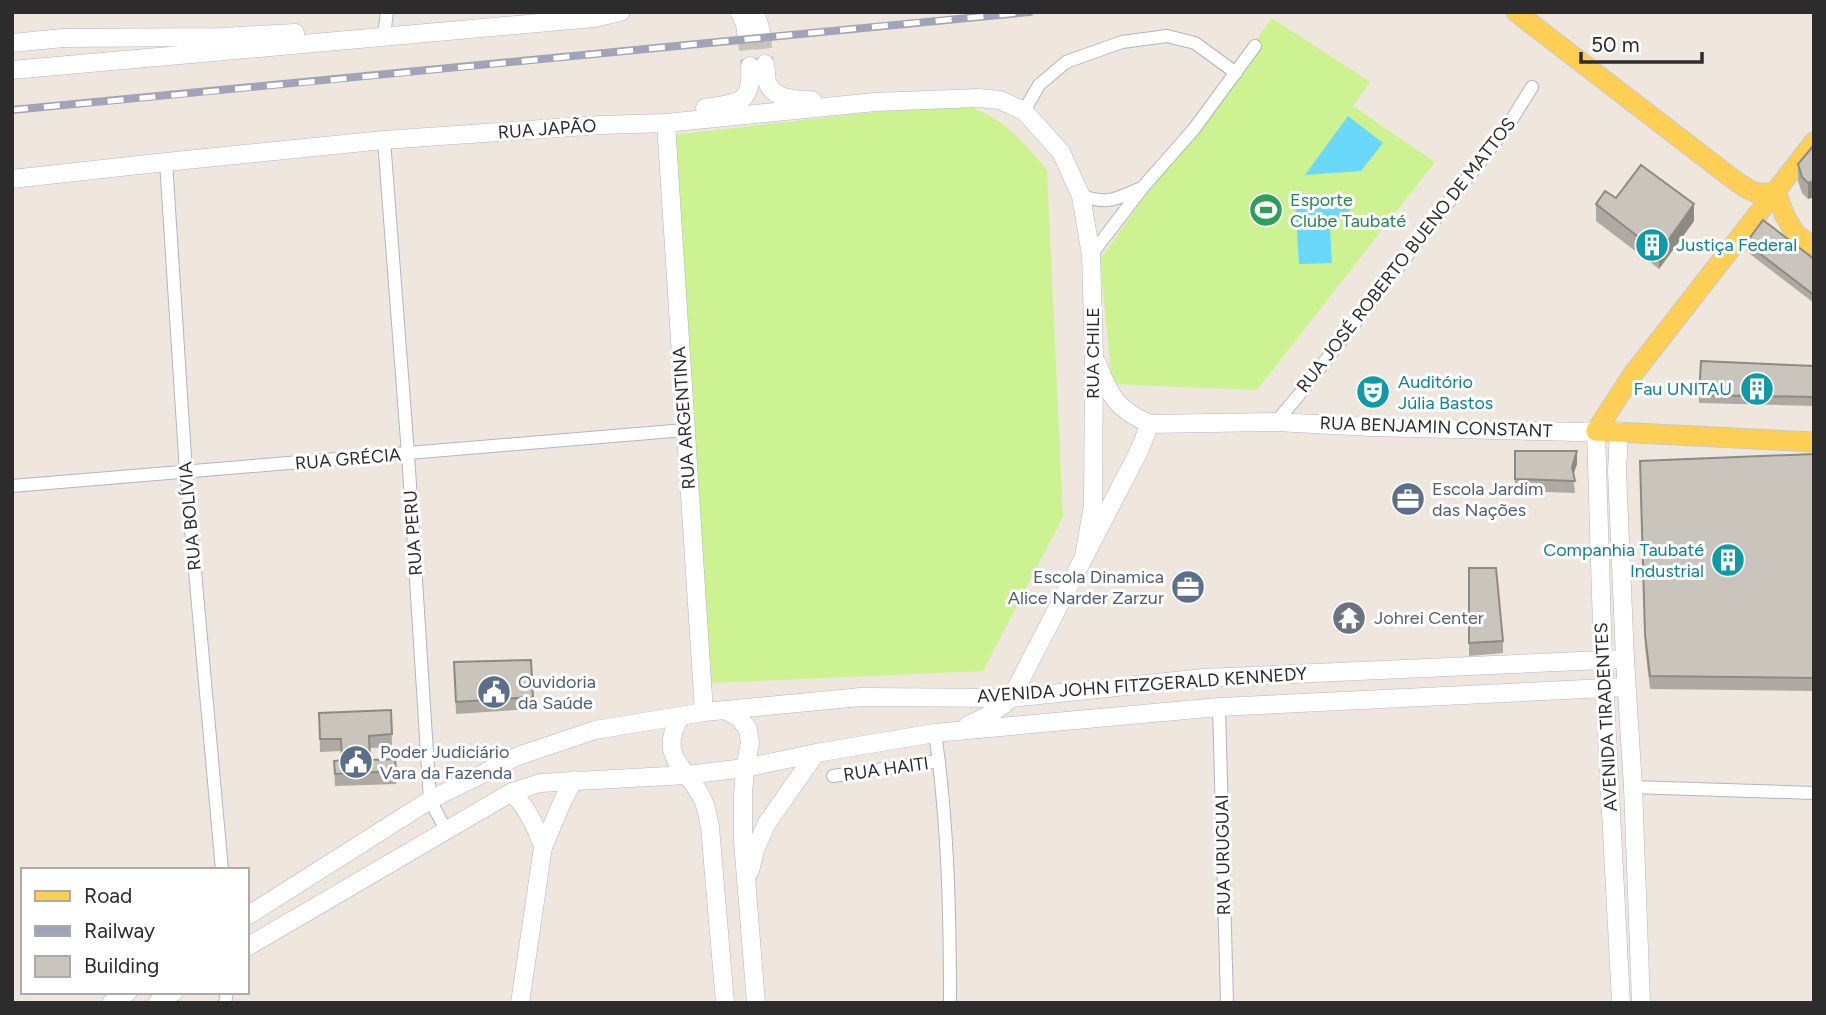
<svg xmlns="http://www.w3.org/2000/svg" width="1826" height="1015" viewBox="0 0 1826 1015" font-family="Figtree,sans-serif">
	<rect width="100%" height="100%" fill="#efe7de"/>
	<!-- pitch -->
	<g fill="#ccf291">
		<polygon points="1272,18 1370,82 1353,106 1435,162 1257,390 1112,384 1100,259"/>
		<path d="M 936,105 C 946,105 960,103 969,107 C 1003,117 1025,144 1047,170 L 1063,517 L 983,671 L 710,683 L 673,135 Z"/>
	</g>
	<!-- water -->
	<g fill="#69d8f9">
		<polygon points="1348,116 1383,143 1361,171 1305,175"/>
		<polygon points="1345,198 1351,209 1330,229 1332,263 1299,264 1295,201"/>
	</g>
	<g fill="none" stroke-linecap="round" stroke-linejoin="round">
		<!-- secondary-tunnel -->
		<g stroke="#c8c2ba" stroke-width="18" stroke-dasharray="18 9" stroke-linecap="butt">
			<polyline points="761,31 765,64"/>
			<polyline points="746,32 750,66"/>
		</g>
		<!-- street casing -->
		<g stroke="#b2b5c1" stroke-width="14">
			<g id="street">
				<polyline points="384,36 387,12"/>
				<polyline points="1024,111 1039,85 1066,62 1122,42 1167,36 1195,43 1236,73"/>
				<polyline points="384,140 408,454 430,800 446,830"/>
				<polyline points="166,162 186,472 222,870"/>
				<path d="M 1081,196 C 1109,204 1114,200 1139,189"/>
				<polyline points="1091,255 1143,187 1194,129 1255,46"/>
				<polyline points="1276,422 1298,396 1507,127 1532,87"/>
				<polyline points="12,486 685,430"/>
				<polyline points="1219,707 1227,1003"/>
				<path d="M 935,733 C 948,822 950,913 950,1003"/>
				<polyline points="833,776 939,761"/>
				<polyline points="1633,787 1814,793"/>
				<polyline points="225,1003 227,992"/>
			</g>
		</g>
		<!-- secondary casing -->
		<g stroke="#b2b5c1" stroke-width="19">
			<g id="secondary">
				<polyline points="739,12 745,23 746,32"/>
				<polyline points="755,12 761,31"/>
				<polyline points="12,43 63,38 222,37 295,33"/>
				<path d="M 765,64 C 766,70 766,77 767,82 C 774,100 796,100 812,100"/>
				<polyline points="12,70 594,18 621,12"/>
				<path d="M 705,108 C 737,103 753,105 750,66"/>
				<polyline points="666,123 704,712"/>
				<polyline points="12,179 166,162 384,140 600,125 666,123 875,102 978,98 1000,100 1024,111 1061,152 1081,196 1091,255 1094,356 1093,505 1084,557"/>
				<path d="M 1097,363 C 1110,396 1116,409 1150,424 L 1276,422 L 1370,427 L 1578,432 L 1596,431 L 1603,660 L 1621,1003"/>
				<polyline points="1619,431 1617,471 1625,659 1633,787 1641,1003"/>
				<polyline points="727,711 739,718 748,729 750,743 745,768 743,795 743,841 756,1003"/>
				<path d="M 681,716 C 656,758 687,766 703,800 C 707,808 708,819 710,827 L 725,1003"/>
				<path d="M 968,725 C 985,718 998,711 1011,698 L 1138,453 L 1150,424"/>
				<path d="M 512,792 C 528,810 535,824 543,847"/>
				<polyline points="750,871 755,850 767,823 816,753"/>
				<polyline points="247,916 430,800 518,756 595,730 704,712 861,697 1011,698 1204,678 1625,659"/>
				<polyline points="247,947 512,792 540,783 686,775 745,768 816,753 935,733 1219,707 1626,687"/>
				<polyline points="111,1003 128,992"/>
				<polyline points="157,1003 174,992"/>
				<polyline points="520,1003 543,847 563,800 574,780"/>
			</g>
		</g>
		<!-- primary casing -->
		<g stroke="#c8c8c8" stroke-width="21">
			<g id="primary">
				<path d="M 1516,12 L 1729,176 C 1746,188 1754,197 1776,192"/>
				<polyline points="1776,192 1785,216 1795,233 1814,248"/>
				<polyline points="1596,431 1633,374 1814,142"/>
				<polyline points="1596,431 1814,442"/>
			</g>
		</g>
		<!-- street -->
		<use href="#street" stroke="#fff" stroke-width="12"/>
		<!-- secondary -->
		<use href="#secondary" stroke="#fff" stroke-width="18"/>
		<!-- primary -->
		<use href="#primary" stroke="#fdd055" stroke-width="19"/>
		<!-- rail casing -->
		<g stroke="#a0a4b8" stroke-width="8">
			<path id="rail" d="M 12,110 C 351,79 690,44 1030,12"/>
		</g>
		<!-- rail -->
		<use href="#rail" stroke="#fff" stroke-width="5" stroke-dasharray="16" stroke-linecap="butt"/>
	</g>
	<!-- wall -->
	<g fill="#aea9a2">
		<polygon points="1814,145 1814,197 1808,199 1802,193 1798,181 1798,164"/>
		<polygon points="1616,198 1694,221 1659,269 1596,221 1596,204"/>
		<polygon points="1746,243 1814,259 1814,303 1746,251"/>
		<polygon points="1814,366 1814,406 1699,403 1699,395"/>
		<polygon points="1515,451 1577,464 1573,474 1575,493 1515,491"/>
		<polygon points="1814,454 1814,691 1650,689 1645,647 1640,461"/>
		<polygon points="1469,568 1503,641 1503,653 1469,656"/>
		<polygon points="454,662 533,697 533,709 456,714"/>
		<polygon points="391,710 392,747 369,748 370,760 396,771 396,784 335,786 334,761 342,760 341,751 320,752 319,713"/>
	</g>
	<!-- shaded-wall -->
	<g fill="#8d8a84">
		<polygon points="1814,181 1814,197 1808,199 1808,183"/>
		<polygon points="1694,204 1694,221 1659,269 1659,253"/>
		<polygon points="1577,451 1577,464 1572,479 1572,467"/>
	</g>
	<!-- building -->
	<g fill="#cac5bc" stroke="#8d8a84" stroke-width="2">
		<polygon points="1814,145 1814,181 1808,183 1802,177 1798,164"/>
		<polygon points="1641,165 1694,204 1659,253 1596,204 1605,191 1616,198"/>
		<polygon points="1763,220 1814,259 1814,295 1746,243"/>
		<polygon points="1701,361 1814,366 1814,397 1699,395"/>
		<polygon points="1515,451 1577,451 1572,467 1575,481 1515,479"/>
		<polygon points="1814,454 1814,678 1650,676 1645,634 1640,461"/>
		<polygon points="1469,568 1496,568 1503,641 1469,643"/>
		<polygon points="531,660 533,697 456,702 454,662"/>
		<polygon points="391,710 392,734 369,736 370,760 395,759 396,771 335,774 334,761 342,760 341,739 320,739 319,713"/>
	</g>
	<!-- icons -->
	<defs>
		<g id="stadium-disc" transform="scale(1.75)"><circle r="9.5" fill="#2e9e5b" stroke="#fff"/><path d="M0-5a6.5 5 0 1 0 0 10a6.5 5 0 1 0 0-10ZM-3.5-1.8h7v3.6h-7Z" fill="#fff"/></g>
		<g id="building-disc" transform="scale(1.75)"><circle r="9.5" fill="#0f9aa8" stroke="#fff"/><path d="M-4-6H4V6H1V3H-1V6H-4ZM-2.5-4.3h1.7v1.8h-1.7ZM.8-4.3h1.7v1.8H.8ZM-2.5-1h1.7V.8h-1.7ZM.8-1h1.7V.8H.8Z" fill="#fff"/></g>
		<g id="theatre-disc" transform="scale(1.75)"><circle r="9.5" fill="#0f9aa8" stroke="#fff"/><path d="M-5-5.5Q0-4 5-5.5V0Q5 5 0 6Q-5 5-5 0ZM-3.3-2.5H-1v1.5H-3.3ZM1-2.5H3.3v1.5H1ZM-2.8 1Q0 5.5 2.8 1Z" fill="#fff"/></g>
		<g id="office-disc" transform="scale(1.75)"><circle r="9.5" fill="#5c6f8a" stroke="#fff"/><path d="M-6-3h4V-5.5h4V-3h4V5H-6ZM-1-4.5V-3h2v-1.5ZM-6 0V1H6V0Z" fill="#fff"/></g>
		<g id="temple-disc" transform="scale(1.75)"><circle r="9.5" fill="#6b7280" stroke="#fff"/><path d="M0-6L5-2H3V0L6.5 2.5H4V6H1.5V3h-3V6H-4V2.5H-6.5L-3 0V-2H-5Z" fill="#fff"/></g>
		<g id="civic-disc" transform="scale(1.75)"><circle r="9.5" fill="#5c6f8a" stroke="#fff"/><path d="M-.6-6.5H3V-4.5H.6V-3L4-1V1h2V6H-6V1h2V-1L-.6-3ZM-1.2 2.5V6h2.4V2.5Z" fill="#fff"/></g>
	</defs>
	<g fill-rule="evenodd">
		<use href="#stadium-disc" x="1266" y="210"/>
		<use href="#building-disc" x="1652" y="245"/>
		<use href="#building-disc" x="1757" y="389"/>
		<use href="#theatre-disc" x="1373" y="392"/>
		<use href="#office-disc" x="1408" y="499"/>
		<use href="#building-disc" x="1728" y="560"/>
		<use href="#office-disc" x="1188" y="587"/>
		<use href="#temple-disc" x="1349" y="618"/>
		<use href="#civic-disc" x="494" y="692"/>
		<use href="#civic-disc" x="356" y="762"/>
	</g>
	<g text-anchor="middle" stroke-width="6" stroke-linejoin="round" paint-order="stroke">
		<!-- street labels -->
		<g font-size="18" fill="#2c2c2c" stroke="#fff">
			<text transform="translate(547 129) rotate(-4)" y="6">RUA JAPÃO</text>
			<text transform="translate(1406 255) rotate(-52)" y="6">RUA JOSÉ ROBERTO BUENO DE MATTOS</text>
			<text transform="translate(1093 353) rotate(-90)" y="6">RUA CHILE</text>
			<text transform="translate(684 418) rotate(-94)" y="6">RUA ARGENTINA</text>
			<text transform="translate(1436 427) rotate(2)" y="6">RUA BENJAMIN CONSTANT</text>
			<text transform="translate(348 459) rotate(-5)" y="6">RUA GRÉCIA</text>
			<text transform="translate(190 516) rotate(-95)" y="6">RUA BOLÍVIA</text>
			<text transform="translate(413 533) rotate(-94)" y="6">RUA PERU</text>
			<text transform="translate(1142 685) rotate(-4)" y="6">AVENIDA JOHN FITZGERALD KENNEDY</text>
			<text transform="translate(1606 717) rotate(-93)" y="6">AVENIDA TIRADENTES</text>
			<text transform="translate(886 769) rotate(-8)" y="6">RUA HAITI</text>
			<text transform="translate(1223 855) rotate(-91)" y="6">RUA URUGUAI</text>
		</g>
		<!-- leisure labels -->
		<g font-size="18" fill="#27864d" stroke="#fff" text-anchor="start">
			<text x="1290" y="206">Esporte<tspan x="1290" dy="21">Clube Taubaté</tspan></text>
		</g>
		<!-- culture labels -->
		<g font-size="18" fill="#0d838f" stroke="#fff" text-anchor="start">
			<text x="1676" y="251">Justiça Federal</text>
			<text x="1398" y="388">Auditório<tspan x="1398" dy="21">Júlia Bastos</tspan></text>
			<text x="1732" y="395" text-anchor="end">Fau UNITAU</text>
			<text x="1704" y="556" text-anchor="end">Companhia Taubaté<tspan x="1704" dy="21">Industrial</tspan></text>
		</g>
		<!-- service labels -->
		<g font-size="18" fill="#4e5e75" stroke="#fff" text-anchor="start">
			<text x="1432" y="495">Escola Jardim<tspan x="1432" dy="21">das Nações</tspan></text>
			<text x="1164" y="583" text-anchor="end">Escola Dinamica<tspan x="1164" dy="21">Alice Narder Zarzur</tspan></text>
			<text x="518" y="688">Ouvidoria<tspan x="518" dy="21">da Saúde</tspan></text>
			<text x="380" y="758">Poder Judiciário<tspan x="380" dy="21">Vara da Fazenda</tspan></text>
		</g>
		<!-- worship labels -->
		<g font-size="18" fill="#5b616d" stroke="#fff" text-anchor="start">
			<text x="1374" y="624">Johrei Center</text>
		</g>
	</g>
	<!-- border -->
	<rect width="1826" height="1015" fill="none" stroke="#2c2c2c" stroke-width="28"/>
	<!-- legend -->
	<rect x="21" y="868" width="228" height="126" fill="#ffffff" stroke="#ababab" stroke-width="2"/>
	<rect x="35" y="891" width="35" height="10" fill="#fdd055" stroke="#ababab" stroke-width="2"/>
	<text x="84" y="903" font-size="21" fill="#2c2c2c">Road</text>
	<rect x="35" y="926" width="35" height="10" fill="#a0a4b8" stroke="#ababab" stroke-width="2"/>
	<text x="84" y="938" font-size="21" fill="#2c2c2c">Railway</text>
	<rect x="35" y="956" width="35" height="21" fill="#cac5bc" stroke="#ababab" stroke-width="2"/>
	<text x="84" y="973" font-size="21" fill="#2c2c2c">Building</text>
	<!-- scale -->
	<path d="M1581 52v10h121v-10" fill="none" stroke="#2c2c2c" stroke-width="3.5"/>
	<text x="1591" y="52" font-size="21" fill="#2c2c2c" stroke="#ffffff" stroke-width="5" paint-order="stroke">50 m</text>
</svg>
